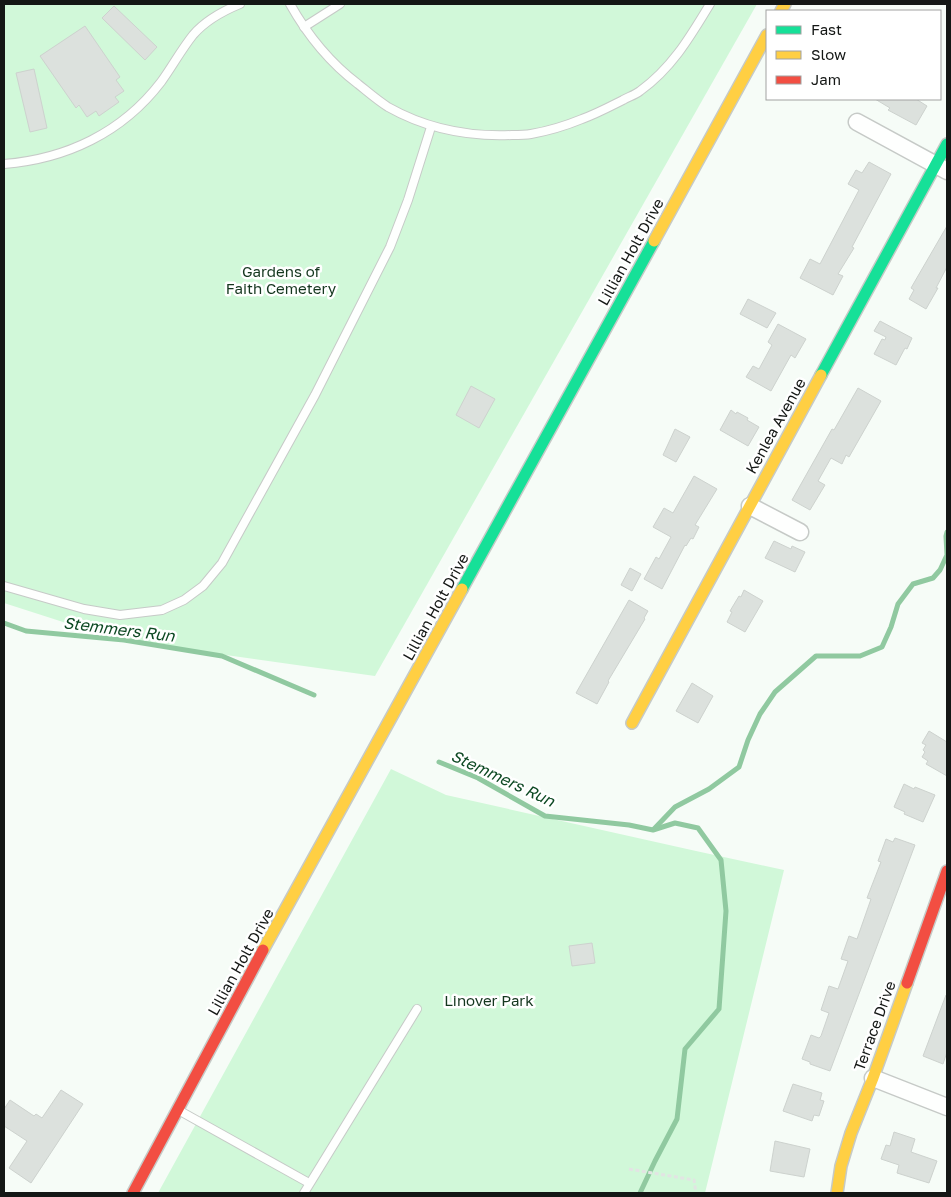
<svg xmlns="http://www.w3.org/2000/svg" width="951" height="1197" viewBox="0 0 951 1197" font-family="'Golos Text',sans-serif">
	<rect width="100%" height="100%" fill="#f6fcf7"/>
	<!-- green -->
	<g fill="#d1f8d9">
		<polygon points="4,4 757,4 375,676 119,640 4,603"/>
		<polygon points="391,769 446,795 696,851 784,870 705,1193 158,1193"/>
	</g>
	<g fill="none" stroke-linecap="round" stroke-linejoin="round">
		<!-- stream -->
		<g stroke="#90c9a0" stroke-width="5">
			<polyline points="4,623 26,631 124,640 222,656 314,695"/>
			<polyline points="439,762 478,778 545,816 629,825 653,830 675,823 698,828 721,860 726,911 719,1009 685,1049 677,1119 655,1161 640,1193"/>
			<polyline points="654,829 675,807 709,789 739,767 748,740 760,714 775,692 816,656 860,656 882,647 891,627 898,604 913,584 933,578 940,570 947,555 946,536 947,532"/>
		</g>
	</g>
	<!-- building -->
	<g fill="#dce1dd" stroke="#cdd2ce">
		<polygon points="114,6 157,47 145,60 102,18"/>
		<polygon points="85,26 120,77 116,80 124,91 115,97 119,102 99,116 96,111 87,117 79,105 76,108 40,56"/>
		<polygon points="34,69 47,128 30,132 16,73"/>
		<polygon points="875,99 916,99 927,106 916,125 888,110 890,108"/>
		<polygon points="869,162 891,174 852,247 854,248 838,274 843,276 833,295 800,278 810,259 820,264 859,190 848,184 856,170 862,173"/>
		<polygon points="947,226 947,267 936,288 938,288 926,309 909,299 914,290 911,288"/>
		<polygon points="748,299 776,313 767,328 740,314"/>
		<polygon points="880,321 912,338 907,349 905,348 896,365 874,354 882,339 885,340 886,337 874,331"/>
		<polygon points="778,324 806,339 795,358 791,355 771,391 746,377 753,366 759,369 772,345 768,342"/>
		<polygon points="471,386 495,399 479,428 456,415"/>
		<polygon points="858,388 881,401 849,457 846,455 842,464 831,458 818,481 825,485 810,510 792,500 832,429 834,430"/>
		<polygon points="731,410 736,414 737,412 748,418 747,420 759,427 748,446 720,430"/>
		<polygon points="675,429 690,437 676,462 663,455"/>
		<polygon points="694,476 717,489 695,525 699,527 693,539 691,538 686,546 685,545 662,589 644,579 656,557 659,559 671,537 653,527 664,508 673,513"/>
		<polygon points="774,541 791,549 792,546 805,552 795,572 765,558"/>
		<polygon points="630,568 641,574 632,591 621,585"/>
		<polygon points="744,590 763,601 745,632 727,622 732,612 730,611 739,596 741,597"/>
		<polygon points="629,600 648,611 644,618 645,619 608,681 609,682 597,704 576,693"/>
		<polygon points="692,683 713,696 698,723 676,711"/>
		<polygon points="929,731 947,742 947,776 926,764 928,761 922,757 925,752 923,750 926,745 922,743"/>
		<polygon points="904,784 914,789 915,787 935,795 923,822 904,814 905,812 894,807"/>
		<polygon points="895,838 915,845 830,1071 810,1064 810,1062 802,1059 811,1035 819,1038 821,1036 829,1013 821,1010 829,986 838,989 848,961 841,959 849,936 857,939 871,899 867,898 881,862 878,861 886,839 893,842"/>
		<polygon points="592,943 595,963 572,966 569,946"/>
		<polygon points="946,995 947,995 947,1052 943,1064 923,1056"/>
		<polygon points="793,1084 822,1093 820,1100 824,1101 819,1116 814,1115 812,1121 783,1111"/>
		<polygon points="61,1090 83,1104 31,1183 9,1168 27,1141 4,1126 4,1109 10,1100 34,1116 36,1114 42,1118"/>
		<polygon points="894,1132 915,1139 911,1152 937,1161 929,1183 897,1173 899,1165 881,1159 886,1145 890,1146"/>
		<polygon points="775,1141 810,1149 804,1177 770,1171"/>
	</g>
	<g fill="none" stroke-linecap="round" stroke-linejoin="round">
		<!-- lane casing -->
		<g stroke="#c6cac7" stroke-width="10">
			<g id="lane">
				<path d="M 290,4 C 308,36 329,62 358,84 C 368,92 377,100 388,107 C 427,129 467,137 512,135 C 518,135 525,135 531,134 C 548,131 565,126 582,119 C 596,114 609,107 623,100 C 628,97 635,95 640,91 C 672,68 690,37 710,4"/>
				<polyline points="304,27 340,4"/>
				<path d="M 4,164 C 66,159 122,133 161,82 C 172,67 181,50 193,35 C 205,21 223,11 240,4"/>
				<polyline points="4,586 84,609 120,615 162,610 184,600 203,586 222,563 315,395 390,247 408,200 431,127"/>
				<polyline points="180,1111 309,1183"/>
				<polyline points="304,1193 417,1009"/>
			</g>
		</g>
		<!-- street casing -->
		<g stroke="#c6cac7" stroke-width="19">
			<g id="street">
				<polyline points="857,122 947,171"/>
				<polyline points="750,506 800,532"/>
				<polyline points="873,1078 947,1107"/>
			</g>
		</g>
		<!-- fast casing -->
		<g stroke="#c6cac7" stroke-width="14">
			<g id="fast">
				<polyline points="821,375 947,144"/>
				<polyline points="462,589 654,241"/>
			</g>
		</g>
		<!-- slow casing -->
		<g stroke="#c6cac7" stroke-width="14">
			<g id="slow">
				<polyline points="781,11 785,4"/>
				<polyline points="654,241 767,35"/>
				<polyline points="632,723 821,375"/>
				<polyline points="263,950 462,589"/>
				<polyline points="837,1193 841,1166 851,1133 873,1078 907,983"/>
			</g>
		</g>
		<!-- jam casing -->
		<g stroke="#c6cac7" stroke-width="14">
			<g id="jam">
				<polyline points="907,983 947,871"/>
				<polyline points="133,1193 263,950"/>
			</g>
		</g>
		<!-- path -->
		<polyline stroke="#e2e4e3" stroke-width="3" stroke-dasharray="4 2.5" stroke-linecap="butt" points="629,1169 694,1180 696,1193"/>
		<!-- lane -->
		<use href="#lane" stroke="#fefffe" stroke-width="8"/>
		<!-- street -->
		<use href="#street" stroke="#fefffe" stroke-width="16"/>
		<!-- fast -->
		<use href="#fast" stroke="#16e098" stroke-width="11"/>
		<!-- slow -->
		<use href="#slow" stroke="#ffcf43" stroke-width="11"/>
		<!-- jam -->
		<use href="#jam" stroke="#f24e42" stroke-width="11"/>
	</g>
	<g text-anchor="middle" stroke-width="5" stroke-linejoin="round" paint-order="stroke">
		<!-- street labels -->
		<g font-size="15" fill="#141715" stroke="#fff">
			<text transform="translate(631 252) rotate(-61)" y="5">Lillian Holt Drive</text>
			<text transform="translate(776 426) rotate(-61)" y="5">Kenlea Avenue</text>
			<text transform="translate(436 607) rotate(-61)" y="5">Lillian Holt Drive</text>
			<text transform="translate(241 962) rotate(-61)" y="5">Lillian Holt Drive</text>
			<text transform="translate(875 1026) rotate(-70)" y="5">Terrace Drive</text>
		</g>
		<!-- park labels -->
		<g font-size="15" fill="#15371f" stroke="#fff">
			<text x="281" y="277">Gardens of<tspan x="281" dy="17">Faith Cemetery</tspan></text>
			<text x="489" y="1006">Linover Park</text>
		</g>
		<!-- water labels -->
		<g font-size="16" font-style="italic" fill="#0d4923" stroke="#fff">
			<text transform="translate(119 629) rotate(7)" y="6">Stemmers Run</text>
			<text transform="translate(503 778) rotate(25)" y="6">Stemmers Run</text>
		</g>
	</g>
	<!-- border -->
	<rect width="951" height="1197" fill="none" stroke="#141715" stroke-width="10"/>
	<!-- legend -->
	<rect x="766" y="10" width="175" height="90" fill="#ffffff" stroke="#a1a2a1"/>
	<rect x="776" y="26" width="25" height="8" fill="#16e098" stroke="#a1a2a1"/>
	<text x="811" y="35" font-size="15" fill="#141715">Fast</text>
	<rect x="776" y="51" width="25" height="8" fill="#ffcf43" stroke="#a1a2a1"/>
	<text x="811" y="60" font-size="15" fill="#141715">Slow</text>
	<rect x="776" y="76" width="25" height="8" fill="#f24e42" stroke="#a1a2a1"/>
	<text x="811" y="85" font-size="15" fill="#141715">Jam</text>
</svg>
